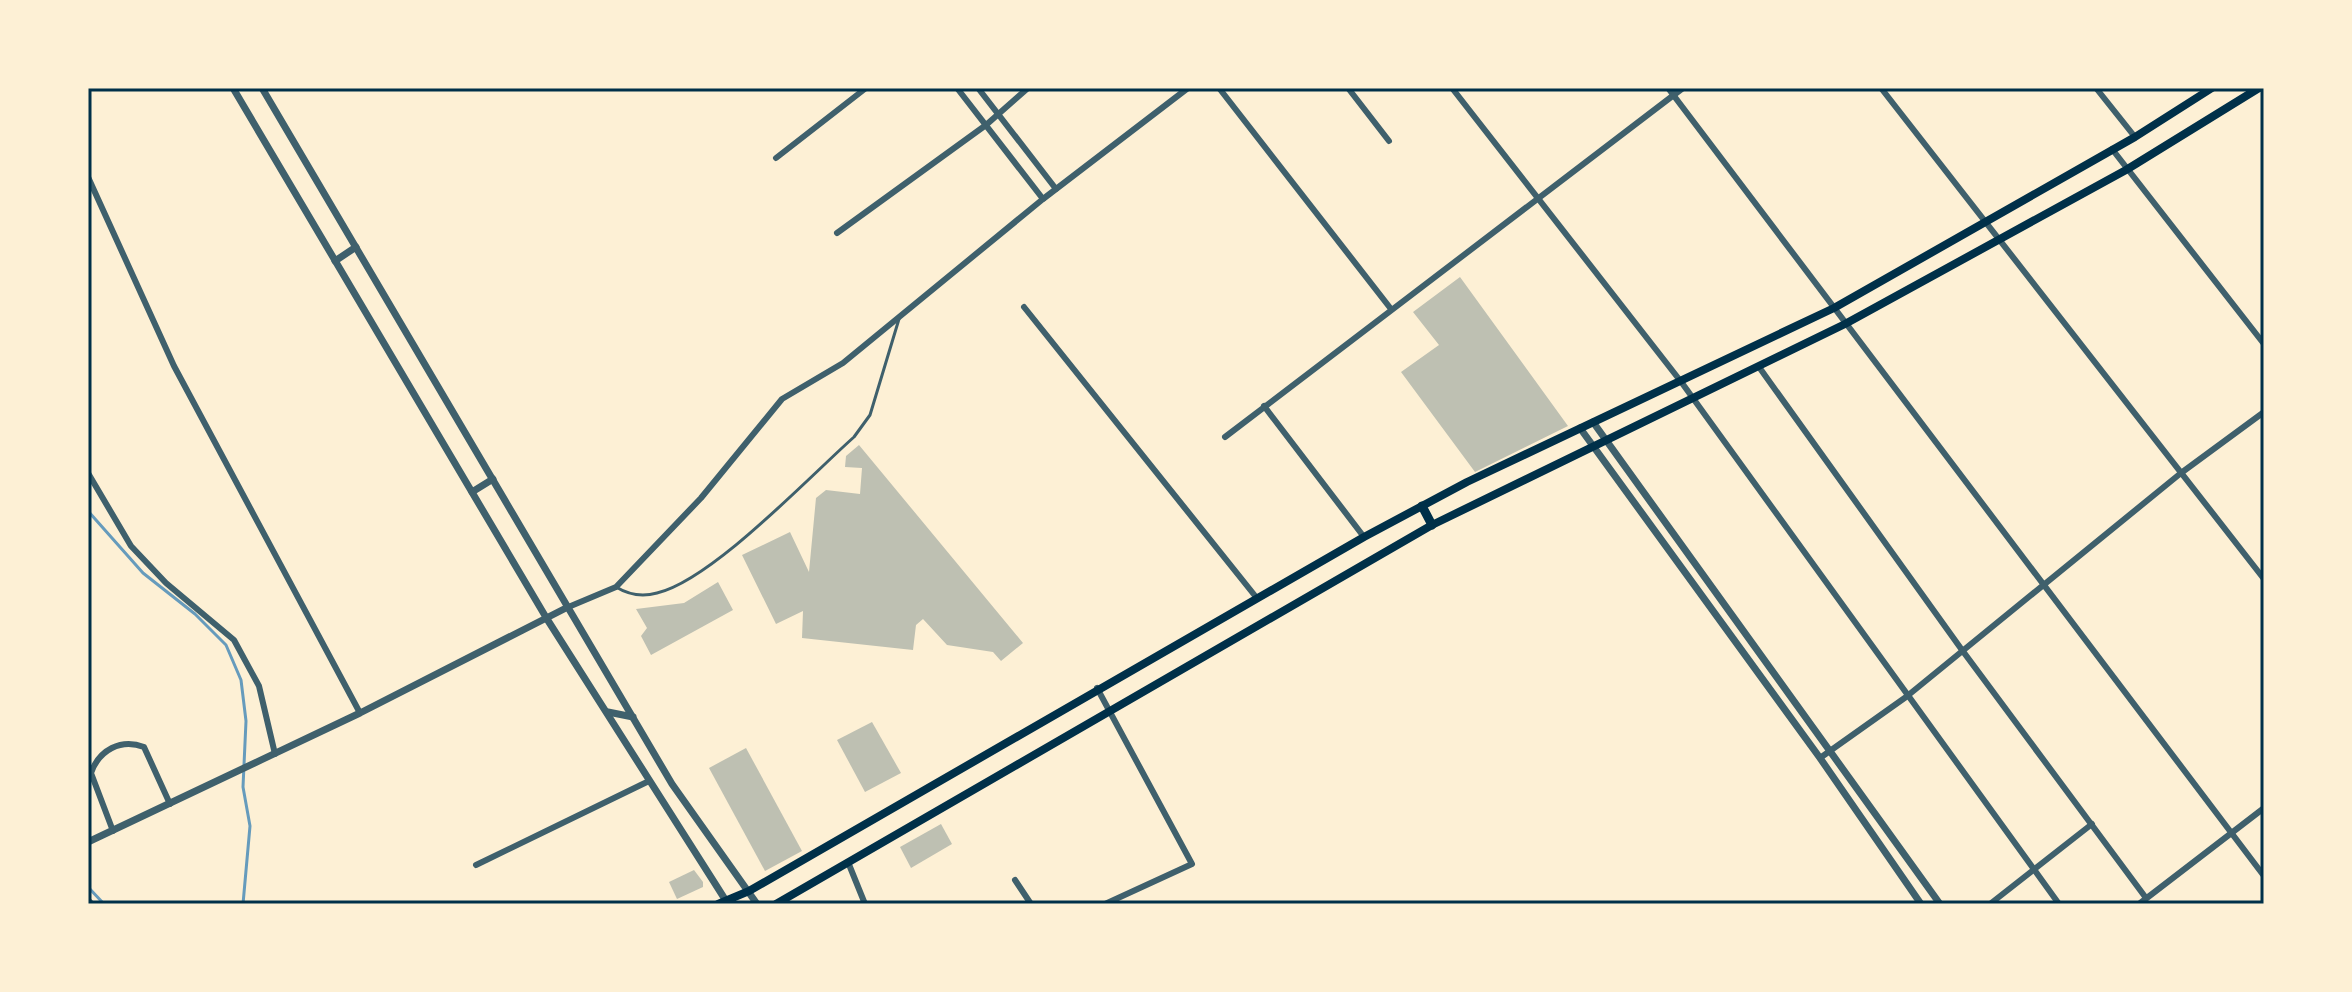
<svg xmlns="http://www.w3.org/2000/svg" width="2352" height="992" viewBox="0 0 2352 992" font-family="'PT Sans',sans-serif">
	<rect width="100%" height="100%" fill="#fdf0d5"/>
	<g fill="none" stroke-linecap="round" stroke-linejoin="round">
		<!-- stream -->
		<g stroke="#669bbc" stroke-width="3">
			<polyline points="88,511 143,573 195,614 226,645 241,680 246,721 243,787 250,826 243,904"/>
			<polyline points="88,887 104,904"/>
		</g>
	</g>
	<!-- building -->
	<g fill="#bec0b2">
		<polygon points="1460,277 1568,426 1475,472 1401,372 1439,345 1413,312"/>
		<polygon points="859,445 1023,643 1001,661 993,652 947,645 923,619 916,625 913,650 802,638 803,611 776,624 742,555 790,532 809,572 816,498 826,490 860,494 862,468 845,467 846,456"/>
		<polygon points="718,582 733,610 651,655 641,636 647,628 636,609 684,603"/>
		<polygon points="872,722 901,773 865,792 837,740"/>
		<polygon points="746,748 802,851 765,871 709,768"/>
		<polygon points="941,824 952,844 911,868 900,847"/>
		<polygon points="694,870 703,882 703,887 677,899 669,882"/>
	</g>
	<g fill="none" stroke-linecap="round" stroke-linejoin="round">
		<!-- service -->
		<path stroke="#3f606c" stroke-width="3" d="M 616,587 C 629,595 642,597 657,593 C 712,580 809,477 854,437 L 870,415 L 899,319"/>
		<!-- minor -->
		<g stroke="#3f606c" stroke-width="6">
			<polyline points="957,88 1043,199"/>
			<polyline points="978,88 1056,189"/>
			<polyline points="1219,88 1391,309"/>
			<polyline points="1348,88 1389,141"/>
			<polyline points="1452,88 1682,383 2059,904"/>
			<polyline points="1668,88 2264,876"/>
			<polyline points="1881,88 2264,579"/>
			<polyline points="2096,88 2135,137"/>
			<polyline points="2112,149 2264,344"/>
			<polyline points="776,158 866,88"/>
			<polyline points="88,177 174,366 360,713"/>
			<polyline points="837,233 986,125 1028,88"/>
			<polyline points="1024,307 1256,597"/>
			<polyline points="1759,367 1962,650 2146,898"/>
			<polyline points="1264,406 1364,537"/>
			<polyline points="1225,437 1683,88"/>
			<polyline points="88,473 131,546 166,583 234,640 259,686 275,754"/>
			<polyline points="566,608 616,587 701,498 782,399 843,363 1043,199 1188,88"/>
			<polyline points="1097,688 1192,864 1105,904"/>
			<polyline points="1820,758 1906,697 2181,473 2264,412"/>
			<path d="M 113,831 L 91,773 C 99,750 121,738 144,747 L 170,804"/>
			<polyline points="848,862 865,904"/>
			<polyline points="476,865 649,781"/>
			<polyline points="1015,880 1031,904"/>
			<polyline points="88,900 92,904"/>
			<polyline points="1990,904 2092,824"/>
			<polyline points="2139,904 2264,808"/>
		</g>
		<!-- tertiary -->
		<g stroke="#3f606c" stroke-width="7">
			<polyline points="233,88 547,619 728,904"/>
			<polyline points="262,88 672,784 757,904"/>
			<polyline points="335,261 356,247"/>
			<polyline points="1593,422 1940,904"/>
			<polyline points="1580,428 1820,758 1921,904"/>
			<polyline points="472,492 493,479"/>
			<polyline points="608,712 633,717"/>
			<polyline points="88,842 360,713 566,608"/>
		</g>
		<!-- secondary -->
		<g stroke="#003049" stroke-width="8">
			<polyline points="718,904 749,891 1364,537 1467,482 1834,308 2135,137 2212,88"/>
			<polyline points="776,904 1432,525 1845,324 2126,170 2259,88"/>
		</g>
		<!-- primary -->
		<polyline stroke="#003049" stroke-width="9" points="1422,506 1432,525"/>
	</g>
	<!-- border -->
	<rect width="2352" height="992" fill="none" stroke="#fdf0d5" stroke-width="180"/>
	<rect x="90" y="90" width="2172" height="812" fill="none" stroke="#003049" stroke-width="3"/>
</svg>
